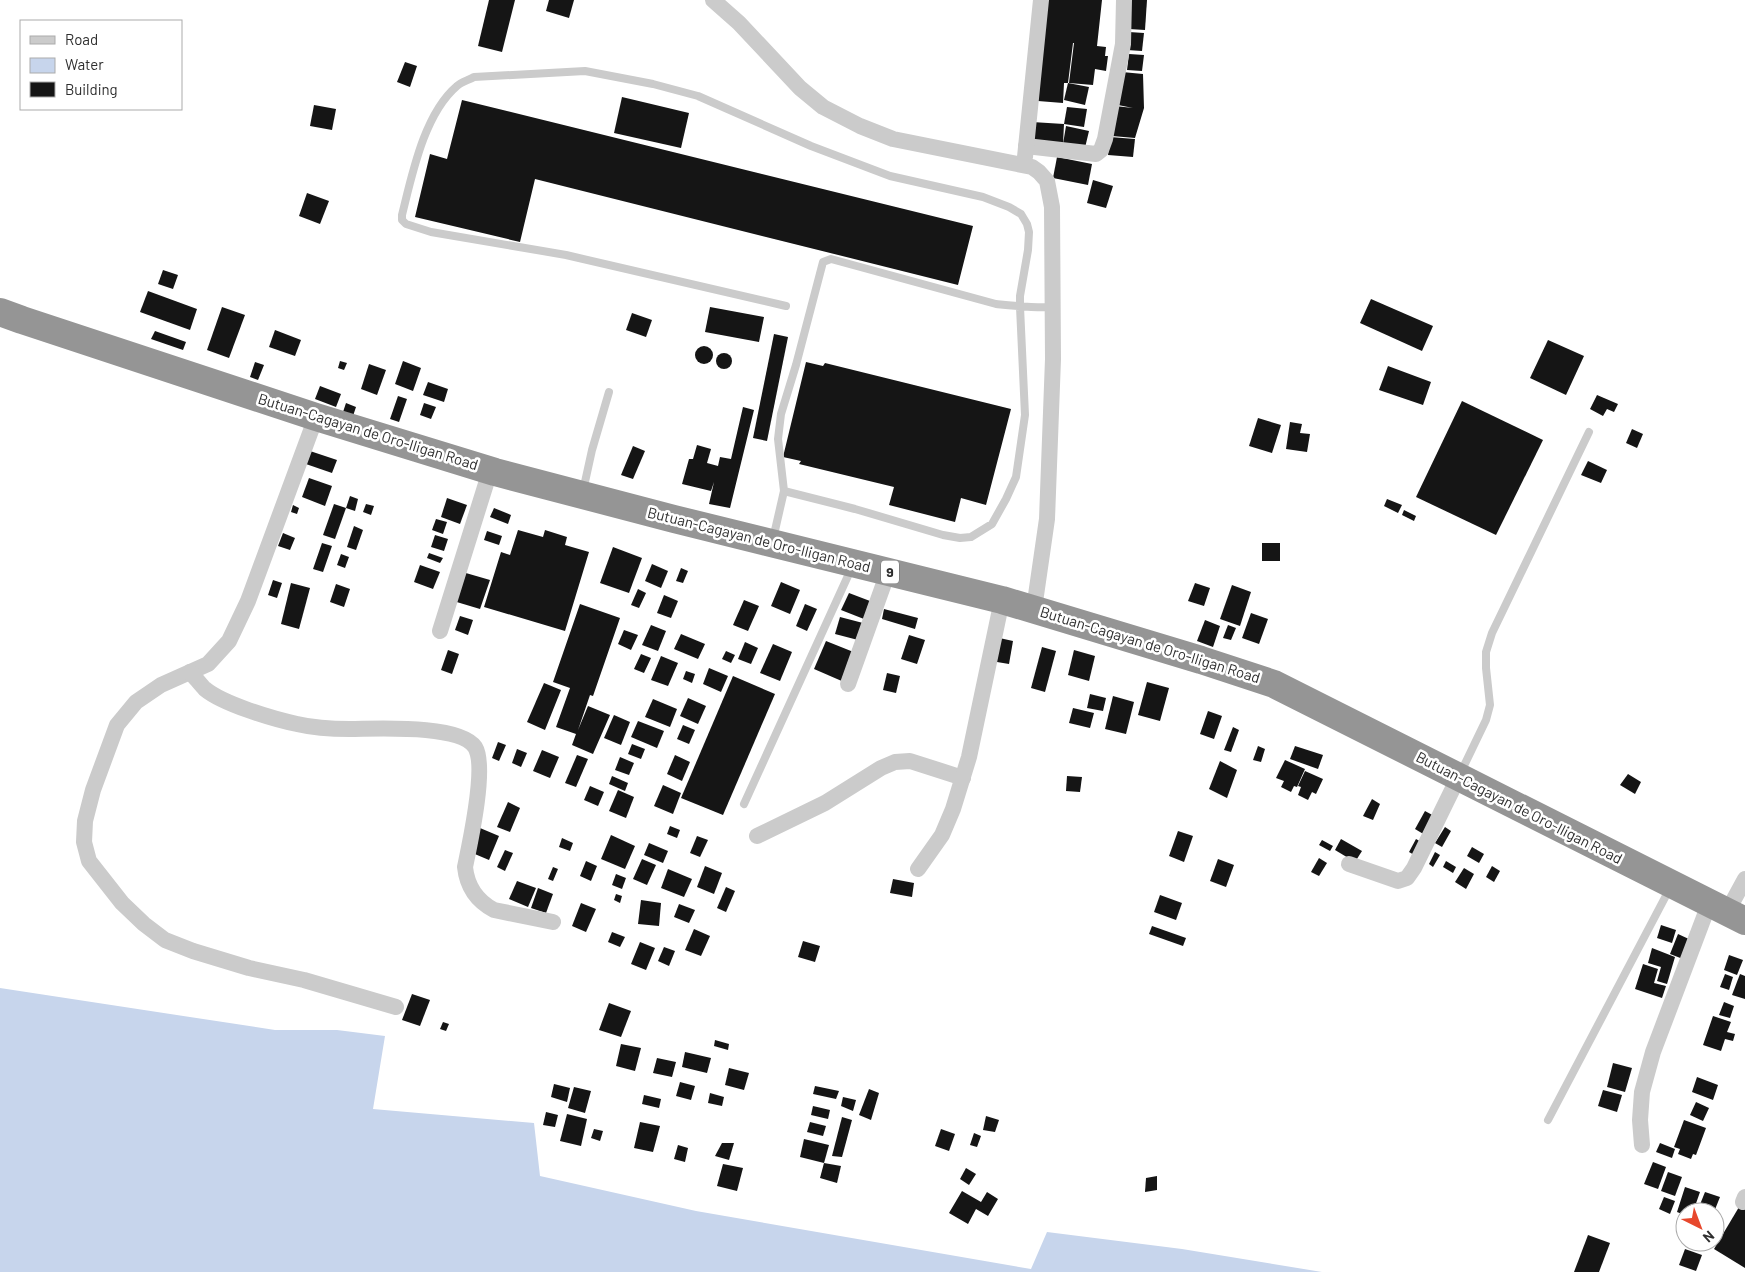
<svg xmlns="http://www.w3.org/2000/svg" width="1745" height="1272" viewBox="0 0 1745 1272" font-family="Barlow,sans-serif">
	<rect width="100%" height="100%" fill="#fff"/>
	<!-- water -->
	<polygon fill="#c7d5ec" points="0,988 275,1030 337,1030 385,1036 373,1109 534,1123 540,1176 696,1211 1031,1269 1047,1232 1182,1249 1322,1272 0,1272"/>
	<!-- building -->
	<g fill="#151515">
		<polygon points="489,0 515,0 502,52 478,46"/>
		<polygon points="549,0 574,0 569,18 546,11"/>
		<polygon points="1044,0 1102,0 1097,46 1106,47 1105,56 1108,56 1106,71 1095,69 1093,85 1069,83 1074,43 1073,43 1068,83 1064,83 1063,103 1038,101"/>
		<polygon points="1131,0 1147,0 1145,30 1129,29"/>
		<polygon points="1129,32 1144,33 1142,51 1127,50"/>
		<polygon points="1129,54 1144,55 1142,71 1127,70"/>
		<polygon points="405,62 417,66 410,87 397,82"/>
		<polygon points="1122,72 1143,74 1144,108 1135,138 1112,136 1115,106 1133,108 1118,105"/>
		<polygon points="1068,83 1089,87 1085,105 1064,100"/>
		<polygon points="622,97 689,113 681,148 614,133"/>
		<polygon points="462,100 973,226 958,285 535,179 520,242 415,217 430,154 447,159"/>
		<polygon points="314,105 336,109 332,130 310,126"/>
		<polygon points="1067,107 1087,109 1084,127 1064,124"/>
		<polygon points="1032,122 1064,124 1063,144 1066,126 1089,131 1084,152 1030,142"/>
		<polygon points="1110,137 1135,139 1133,157 1108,155"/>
		<polygon points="1057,157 1092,164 1088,185 1053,178"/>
		<polygon points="1093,180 1113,186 1106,208 1087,203"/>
		<polygon points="307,193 329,201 320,224 299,216"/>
		<polygon points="163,270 178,275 173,289 158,284"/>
		<polygon points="148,291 197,309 190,330 140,312"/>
		<polygon points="1371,299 1433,326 1422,351 1360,323"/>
		<polygon points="222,307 245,315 229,358 207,350"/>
		<polygon points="710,307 764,317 759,342 705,332"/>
		<polygon points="632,313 652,320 646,337 626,330"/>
		<polygon points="275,330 301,340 295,356 269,347"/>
		<polygon points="155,331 186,342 183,350 151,339"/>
		<polygon points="774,334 788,337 767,441 753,438"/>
		<polygon points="1548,340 1584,356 1566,395 1530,378"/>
		<circle cx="704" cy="355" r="9"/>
		<circle cx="724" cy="361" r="8"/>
		<polygon points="340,361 347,363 344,370 338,368"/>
		<polygon points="403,361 421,368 413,391 395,384"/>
		<polygon points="255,362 264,365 258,380 250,377"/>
		<polygon points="806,362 823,366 825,363 1011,409 986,505 961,498 955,522 889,505 894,487 799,464 801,461 783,457"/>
		<polygon points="369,364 386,370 377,395 361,389"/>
		<polygon points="1388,366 1431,382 1423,405 1379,390"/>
		<polygon points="428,382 448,389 444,402 423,395"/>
		<polygon points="320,386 341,394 336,407 315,399"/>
		<polygon points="1597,395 1618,404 1614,412 1607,409 1603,416 1590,409"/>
		<polygon points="398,396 407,399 399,422 390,419"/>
		<polygon points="1462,401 1543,440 1496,535 1416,497"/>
		<polygon points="346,403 356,407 352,419 342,415"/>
		<polygon points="424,403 436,407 431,419 420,415"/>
		<polygon points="743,407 754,410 730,508 709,504 714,482 711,491 682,484 689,459 693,459 697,445 711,449 707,463 718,466 720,457 731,459"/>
		<polygon points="1258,418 1281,425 1272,453 1249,446"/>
		<polygon points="1290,422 1302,424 1300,433 1310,434 1307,452 1286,449"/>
		<polygon points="1632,429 1643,434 1637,448 1626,443"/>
		<polygon points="633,446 645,451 633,479 621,475"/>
		<polygon points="307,450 337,460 332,473 303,463"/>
		<polygon points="1588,461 1607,470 1601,483 1581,475"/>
		<polygon points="309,478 332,486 325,506 302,497"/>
		<polygon points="350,496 358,499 355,511 346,508"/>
		<polygon points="447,498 467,505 460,524 441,517"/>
		<polygon points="1387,499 1402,505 1398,513 1384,506"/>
		<polygon points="334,504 346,508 335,539 323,535"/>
		<polygon points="366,504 374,506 371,515 363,512"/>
		<polygon points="293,505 299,508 297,514 291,512"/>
		<polygon points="494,508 511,515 508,524 490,517"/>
		<polygon points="1404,510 1416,516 1414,521 1402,515"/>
		<polygon points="436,519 447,522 443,534 432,530"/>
		<polygon points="354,526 363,530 356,550 347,547"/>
		<polygon points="518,530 543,537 545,530 567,537 565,545 589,552 565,631 484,607 501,552 510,555"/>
		<polygon points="487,531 502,536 499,545 484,540"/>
		<polygon points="283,533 295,538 290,550 278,546"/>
		<polygon points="435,535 448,539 444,551 431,547"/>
		<polygon points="322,543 332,546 323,572 313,569"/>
		<rect x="1262" y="543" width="18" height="18"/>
		<polygon points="613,547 642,558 629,593 600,583"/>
		<polygon points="429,553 443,558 440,563 427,558"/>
		<polygon points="341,554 349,557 345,568 337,565"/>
		<polygon points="652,564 668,571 661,588 645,581"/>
		<polygon points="420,565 440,572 433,589 414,582"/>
		<polygon points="681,568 688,571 683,583 676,581"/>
		<polygon points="459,571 490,580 480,609 450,600"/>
		<polygon points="273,580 282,583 277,598 268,595"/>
		<polygon points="781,582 800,590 790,614 771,606"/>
		<polygon points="291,583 310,588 299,629 281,624"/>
		<polygon points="1195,583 1210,588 1204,606 1188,601"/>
		<polygon points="336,584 350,589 344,607 330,602"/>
		<polygon points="1232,585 1251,592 1240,626 1220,619"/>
		<polygon points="638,589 646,593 639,608 631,605"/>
		<polygon points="849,593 870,601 869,621 841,610"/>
		<polygon points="664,595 678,601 671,618 657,613"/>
		<polygon points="744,600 759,606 748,631 733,625"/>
		<polygon points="580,604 620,618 593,696 590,695 578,730 588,706 610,715 593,754 572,745 576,734 556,727 570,688 553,682"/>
		<polygon points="805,604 817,609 807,631 796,626"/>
		<polygon points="884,609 918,618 915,629 882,619"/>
		<polygon points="1251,613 1268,619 1259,644 1242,638"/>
		<polygon points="460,616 473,620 468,635 455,630"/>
		<polygon points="840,617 863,623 858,640 835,634"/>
		<polygon points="1205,620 1220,626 1213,647 1197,641"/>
		<polygon points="651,625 666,631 658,651 642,645"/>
		<polygon points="1228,625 1236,628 1231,640 1223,638"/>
		<polygon points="624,630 638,635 631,650 618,644"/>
		<polygon points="681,634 705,644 698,659 674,649"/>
		<polygon points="909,635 925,640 917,664 901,659"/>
		<polygon points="995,637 1013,641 1009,664 991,661"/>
		<polygon points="826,641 856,653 844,682 814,669"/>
		<polygon points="745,642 758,648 751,664 738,659"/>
		<polygon points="773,644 792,652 780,681 760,673"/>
		<polygon points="1042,647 1056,651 1045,692 1031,688"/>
		<polygon points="448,650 459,654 452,674 441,670"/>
		<polygon points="1074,650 1095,656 1089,681 1068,675"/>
		<polygon points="726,651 735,655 731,663 722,659"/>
		<polygon points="641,654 651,658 644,673 634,669"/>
		<polygon points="661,656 678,663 668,686 651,680"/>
		<polygon points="709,668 728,676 721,692 703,684"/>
		<polygon points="686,671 695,674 692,683 683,679"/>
		<polygon points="887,673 900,676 896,693 883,690"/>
		<polygon points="733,676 775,694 723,815 681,798"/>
		<polygon points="1147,682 1169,688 1160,721 1138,715"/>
		<polygon points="544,683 561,690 545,730 527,722"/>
		<polygon points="1090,694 1106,698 1103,711 1087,708"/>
		<polygon points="1113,696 1134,702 1126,734 1105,729"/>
		<polygon points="688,698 706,706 698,724 680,716"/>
		<polygon points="653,699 677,709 670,727 645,717"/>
		<polygon points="1073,708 1094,713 1090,728 1069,723"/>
		<polygon points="1208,711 1222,716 1214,739 1200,734"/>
		<polygon points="614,715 630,722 621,745 604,738"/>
		<polygon points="638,721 664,731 657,748 631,737"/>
		<polygon points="683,725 695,730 689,744 677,739"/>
		<polygon points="1233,727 1239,730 1231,752 1224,750"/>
		<polygon points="498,742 506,745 499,761 492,758"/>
		<polygon points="632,744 645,749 641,759 628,754"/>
		<polygon points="1258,746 1265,749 1261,762 1253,760"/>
		<polygon points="1295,746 1323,755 1318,769 1290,759"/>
		<polygon points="517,749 527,753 521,767 512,763"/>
		<polygon points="542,750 559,757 550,778 533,771"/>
		<polygon points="577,755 588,759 576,787 565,783"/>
		<polygon points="675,755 690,762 682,781 667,774"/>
		<polygon points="620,757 634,763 629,775 615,770"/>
		<polygon points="1285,760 1305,769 1297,787 1294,786 1291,792 1281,787 1284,781 1276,778"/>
		<polygon points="1220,761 1237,770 1227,798 1209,789"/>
		<polygon points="1305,771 1323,779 1316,794 1312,792 1308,800 1298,795 1301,787 1298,786"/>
		<polygon points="1628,774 1641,782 1635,794 1620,785"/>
		<polygon points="612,776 628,783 625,791 609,784"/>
		<polygon points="1067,776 1082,777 1080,792 1066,791"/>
		<polygon points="663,785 681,793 673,814 654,806"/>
		<polygon points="590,786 604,792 598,806 584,800"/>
		<polygon points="618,790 634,797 626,818 609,811"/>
		<polygon points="1372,799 1380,804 1373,820 1363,816"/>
		<polygon points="508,802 520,808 510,832 497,827"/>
		<polygon points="1425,811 1436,817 1425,835 1415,829"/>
		<polygon points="670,826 680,830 677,838 667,834"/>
		<polygon points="1445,827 1451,831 1442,847 1435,843"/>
		<polygon points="480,828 499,836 489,860 470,852"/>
		<polygon points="1178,831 1193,836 1184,862 1169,856"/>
		<polygon points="611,835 635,846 625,869 601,859"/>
		<polygon points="697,836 708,840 700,857 690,853"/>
		<polygon points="562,838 573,843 570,851 559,847"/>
		<polygon points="1341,839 1362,851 1355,862 1335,850"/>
		<polygon points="1416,839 1423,843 1416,856 1409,852"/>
		<polygon points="1322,840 1333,846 1330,851 1319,845"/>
		<polygon points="649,843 668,851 663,863 644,855"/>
		<polygon points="1472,847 1484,854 1479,863 1467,856"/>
		<polygon points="505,850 513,853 505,871 497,867"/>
		<polygon points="1435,852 1440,855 1433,867 1429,864"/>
		<polygon points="1319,858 1327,863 1319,876 1311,872"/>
		<polygon points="642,859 656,865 647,885 633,879"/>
		<polygon points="1218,859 1234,865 1226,887 1210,881"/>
		<polygon points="586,861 597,866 591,881 580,876"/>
		<polygon points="1446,861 1456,867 1453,873 1443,867"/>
		<polygon points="705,866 722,873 714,894 697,887"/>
		<polygon points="1492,866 1500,871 1494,882 1486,877"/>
		<polygon points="553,867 558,869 553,881 548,879"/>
		<polygon points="1464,868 1474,874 1466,889 1455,882"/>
		<polygon points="668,869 692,879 684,897 661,888"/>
		<polygon points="616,874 626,878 622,889 612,885"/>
		<polygon points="893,879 914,883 912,897 890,893"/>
		<polygon points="517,881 536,888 528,907 509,899"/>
		<polygon points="726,887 735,891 726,912 717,908"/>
		<polygon points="538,888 553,894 546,913 531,908"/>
		<polygon points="616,894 622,896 620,903 614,900"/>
		<polygon points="1160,895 1182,903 1176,920 1154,912"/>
		<polygon points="641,900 661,903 659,926 638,924"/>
		<polygon points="581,903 596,909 586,932 572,926"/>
		<polygon points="679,904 695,910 689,923 674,917"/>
		<polygon points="1661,925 1676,930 1672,943 1657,938"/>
		<polygon points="1152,926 1186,938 1183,946 1149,934"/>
		<polygon points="694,929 710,936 701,956 685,950"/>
		<polygon points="612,932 625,937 620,947 608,942"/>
		<polygon points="1678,934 1691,940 1683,959 1670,954"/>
		<polygon points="803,941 820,946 815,962 798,957"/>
		<polygon points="640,942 655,948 646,970 631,964"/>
		<polygon points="664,947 675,951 669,966 658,961"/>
		<polygon points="1652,948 1675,957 1667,984 1657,981 1661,967 1648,963"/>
		<polygon points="1729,955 1743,960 1737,975 1724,970"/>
		<polygon points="1643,964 1658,969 1654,983 1666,986 1662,998 1635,989"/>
		<polygon points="1725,974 1733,977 1729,990 1720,987"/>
		<polygon points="1740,974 1745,976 1745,999 1732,995"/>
		<polygon points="412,994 430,1000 420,1026 402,1020"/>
		<polygon points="1724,1002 1734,1006 1730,1018 1719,1015"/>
		<polygon points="609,1003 631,1011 621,1037 599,1030"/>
		<polygon points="1713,1016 1731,1022 1727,1032 1735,1034 1733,1041 1725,1039 1721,1051 1703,1045"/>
		<polygon points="443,1022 449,1024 446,1031 440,1029"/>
		<polygon points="715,1040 729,1044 728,1050 714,1046"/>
		<polygon points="621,1044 641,1048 635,1071 616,1066"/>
		<polygon points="685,1052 711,1058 707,1073 682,1067"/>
		<polygon points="657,1058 676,1062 672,1077 653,1073"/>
		<polygon points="1613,1063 1632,1068 1625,1092 1607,1087"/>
		<polygon points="729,1068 749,1073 744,1090 725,1085"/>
		<polygon points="1697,1077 1718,1085 1713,1100 1692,1092"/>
		<polygon points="680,1082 695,1086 691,1100 676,1096"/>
		<polygon points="554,1084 570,1088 567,1102 551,1097"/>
		<polygon points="815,1086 839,1091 836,1099 813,1094"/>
		<polygon points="574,1087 591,1091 585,1113 568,1108"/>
		<polygon points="869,1089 879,1093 871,1120 859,1115"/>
		<polygon points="1603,1090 1622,1095 1617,1112 1598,1106"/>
		<polygon points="710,1093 724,1097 722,1106 708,1103"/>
		<polygon points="644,1095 661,1099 659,1108 642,1104"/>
		<polygon points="843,1097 856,1100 853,1111 841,1106"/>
		<polygon points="1696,1102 1709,1108 1703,1121 1690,1115"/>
		<polygon points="813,1106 830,1110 828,1119 811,1115"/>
		<polygon points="546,1112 558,1115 555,1127 543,1125"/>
		<polygon points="567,1114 587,1119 581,1146 560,1141"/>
		<polygon points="986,1116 999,1120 995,1132 983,1130"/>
		<polygon points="842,1117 852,1120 842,1157 832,1156"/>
		<polygon points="1684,1120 1706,1128 1696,1155 1693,1154 1691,1159 1678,1154 1680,1149 1674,1147"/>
		<polygon points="640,1122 660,1126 653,1152 634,1148"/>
		<polygon points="810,1122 826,1126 823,1136 807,1132"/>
		<polygon points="594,1129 603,1131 600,1141 591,1138"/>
		<polygon points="941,1129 955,1134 949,1151 935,1146"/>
		<polygon points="974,1133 981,1136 977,1147 970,1145"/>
		<polygon points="804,1139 829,1145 824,1163 800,1157"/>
		<polygon points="722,1143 734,1143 729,1160 715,1156"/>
		<polygon points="1660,1143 1675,1149 1672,1158 1656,1152"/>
		<polygon points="678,1145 688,1148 685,1162 674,1159"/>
		<polygon points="1653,1162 1666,1167 1658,1189 1644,1184"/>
		<polygon points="824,1163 841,1166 837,1183 820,1178"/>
		<polygon points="723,1164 743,1168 737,1191 717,1186"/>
		<polygon points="966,1168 976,1174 969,1185 960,1179"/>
		<polygon points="1668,1172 1682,1177 1675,1196 1661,1191"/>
		<polygon points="1157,1176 1157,1190 1145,1192 1146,1178"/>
		<polygon points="1685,1187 1700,1192 1693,1212 1685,1212 1685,1215 1677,1212"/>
		<polygon points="962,1191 981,1202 987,1192 998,1199 988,1216 976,1209 968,1224 949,1213"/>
		<polygon points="1705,1192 1720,1197 1714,1212 1697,1212"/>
		<polygon points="1664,1197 1675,1201 1670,1214 1659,1209"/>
		<polygon points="1742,1202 1745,1204 1745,1268 1714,1249"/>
		<polygon points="1588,1235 1610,1243 1599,1272 1574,1272"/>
		<polygon points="1685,1249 1702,1255 1696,1271 1679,1265"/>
	</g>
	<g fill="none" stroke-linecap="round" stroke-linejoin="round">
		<!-- lane -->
		<g stroke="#cbcbcb" stroke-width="8">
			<path d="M 786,306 L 566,255 L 431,232 L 406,224 L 402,220 L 402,215 C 412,175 424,114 457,86 C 461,82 469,80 474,77 L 585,71 L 653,84 L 698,96 L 811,146 L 890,176 L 983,197 L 1009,207 L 1021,214 L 1027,224 L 1029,232 L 1028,250 L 1020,296 L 1020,307 L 1025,415 L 1016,477 L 1006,499 L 992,524 L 971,537 L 960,538 L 943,535 L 855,509 L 784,491 L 778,439 L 781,414 L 796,365 L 823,262 L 831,259 L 996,304 C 1015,306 1033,308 1052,307"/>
			<polyline points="583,491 592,450 609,392"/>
			<polyline points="773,539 784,491"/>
			<polyline points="1461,772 1486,720 1490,705 1486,668 1486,652 1492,633 1589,432"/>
			<polyline points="744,804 852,567"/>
			<polyline points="1548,1120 1670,888"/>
		</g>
		<!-- street -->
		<g stroke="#cbcbcb" stroke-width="16">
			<polyline points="713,0 739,23 800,88 823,107 860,126 893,139 1032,167 1039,172 1047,181 1052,207 1053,359 1047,519 1034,609"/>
			<polyline points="1026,146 1096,154 1101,150 1105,139 1123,44 1124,0"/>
			<polyline points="1025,157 1041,0"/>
			<polyline points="316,417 248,601 229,641 208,664 161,685 136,702 117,725 93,790 85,821 84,842 89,861 122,903 144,924 165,940 193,951 249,968 304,980 396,1007"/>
			<polyline points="440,631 490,471"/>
			<path d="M 190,672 C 195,677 200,684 205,689 C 223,704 273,719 297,724 C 314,728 333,729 350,729 C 376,729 459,724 475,747 C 487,766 470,843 465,867 C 467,886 477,901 494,910 L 553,922"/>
			<polyline points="848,684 888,572"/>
			<polyline points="757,836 825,803 881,768 895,762 910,761 963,778"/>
			<polyline points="1349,864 1398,881 1407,878 1414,868 1459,776"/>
			<polyline points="918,869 942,835 953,809 969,757 1002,600"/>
			<polyline points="1727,912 1745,879"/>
			<polyline points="1642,1145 1640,1120 1642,1092 1653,1052 1709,904"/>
			<polyline points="1743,1202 1745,1197"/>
		</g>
		<!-- highway -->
		<polyline stroke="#959595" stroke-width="28" points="0,312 22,320 316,417 495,472 674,519 1002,600 1201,660 1274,684 1745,921"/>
	</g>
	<g text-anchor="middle" stroke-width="5" stroke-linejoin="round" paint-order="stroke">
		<!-- shield labels -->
		<rect fill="#fff" stroke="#6d6d6d" stroke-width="1" x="881" y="560.5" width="18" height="23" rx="4"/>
		<g font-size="14" font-weight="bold" fill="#2e2e2e">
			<text x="890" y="577">9</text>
		</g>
		<!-- street labels -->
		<g font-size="15" fill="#2e2e2e" stroke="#fff">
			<text transform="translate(368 432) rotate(17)" y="5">Butuan-Cagayan de Oro-Iligan Road</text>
			<text transform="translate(759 540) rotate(14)" y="5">Butuan-Cagayan de Oro-Iligan Road</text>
			<text transform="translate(1150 645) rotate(17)" y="5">Butuan-Cagayan de Oro-Iligan Road</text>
			<text transform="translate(1519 808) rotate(27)" y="5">Butuan-Cagayan de Oro-Iligan Road</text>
		</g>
	</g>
	<!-- legend -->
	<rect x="20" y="20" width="162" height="90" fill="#ffffff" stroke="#ababab"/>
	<rect x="30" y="36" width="25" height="8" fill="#cbcbcb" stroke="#ababab"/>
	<text x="65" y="45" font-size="15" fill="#2e2e2e">Road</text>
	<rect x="30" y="58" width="25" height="15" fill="#c7d5ec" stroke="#ababab"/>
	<text x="65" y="70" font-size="15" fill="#2e2e2e">Water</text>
	<rect x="30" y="82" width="25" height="15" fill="#151515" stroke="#ababab"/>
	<text x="65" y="95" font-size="15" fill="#2e2e2e">Building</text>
	<!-- north arrow -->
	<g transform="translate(1700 1227) rotate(138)"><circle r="24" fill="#ffffff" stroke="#ababab"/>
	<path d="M0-4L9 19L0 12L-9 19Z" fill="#e7482d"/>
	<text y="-8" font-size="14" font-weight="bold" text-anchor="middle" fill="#2e2e2e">N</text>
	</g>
</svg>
